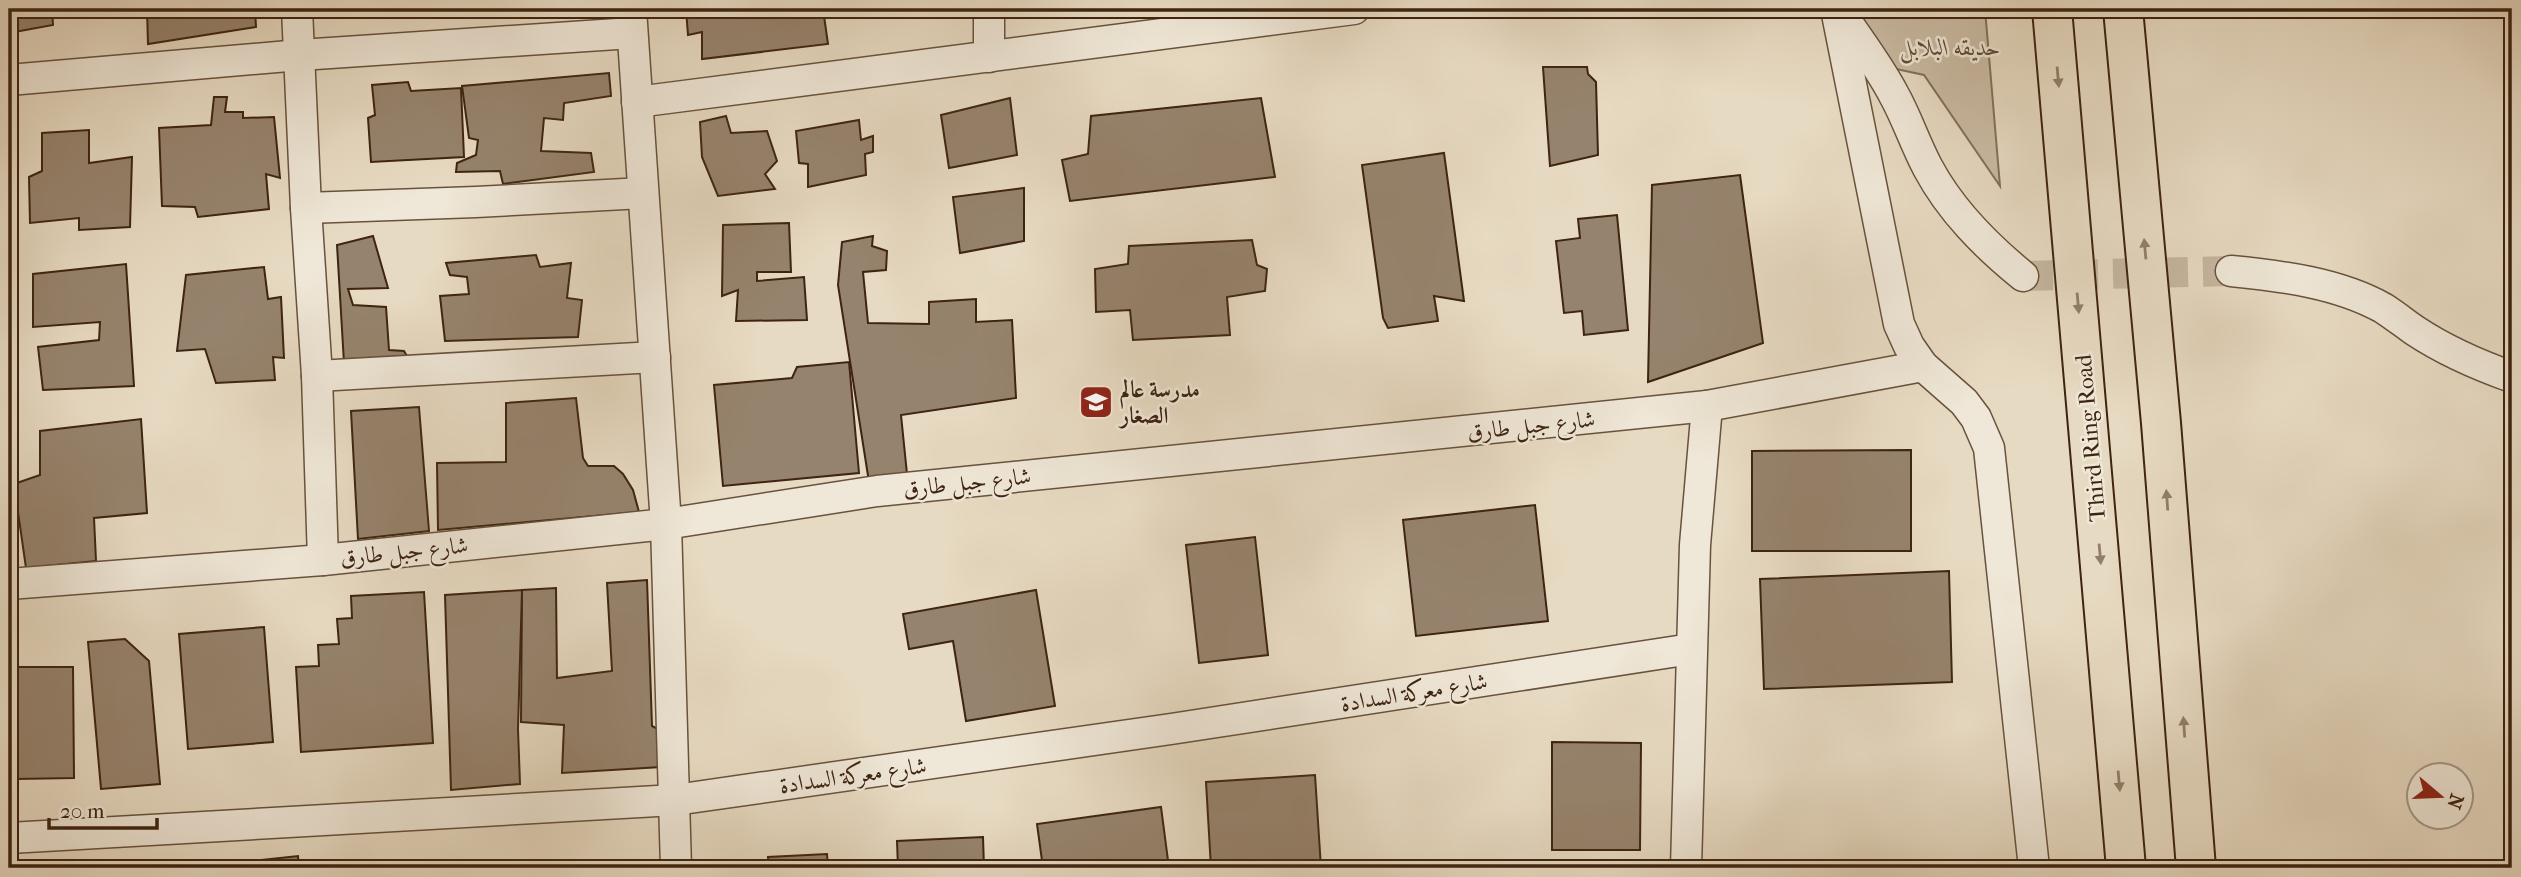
<svg xmlns="http://www.w3.org/2000/svg" width="2521" height="877" viewBox="0 0 2521 877" font-family="'IM FELL French Canon',Amiri,serif">
	<rect width="100%" height="100%" fill="#e7dac2"/>
	<filter id="stains"><feTurbulence type="fractalNoise" baseFrequency=".00286" numOctaves="4"/><feColorMatrix values="0 0 0 0 .2 0 0 0 0 .09 0 0 0 0 .02 0 0 0 .5 -.17"/></filter>
	<radialGradient id="worn" r=".72"><stop offset=".6" stop-color="#630" stop-opacity="0"/><stop offset="1" stop-color="#630" stop-opacity=".3"/></radialGradient>
	<!-- green -->
	<polygon fill="#cabba4" stroke="#84705a" stroke-width="2" points="1857,9 1985,9 2000,186 1924,75 1868,63"/>
	<!-- building -->
	<g fill="#96836d" stroke="#3e2411" stroke-width="2">
		<polygon points="9,9 52,9 53,25 9,33"/>
		<polygon points="147,9 255,9 256,27 148,44"/>
		<polygon points="376,9 491,9 491,16 375,17"/>
		<polygon points="686,9 823,9 828,44 702,59 702,32 688,35"/>
		<polygon points="1543,67 1587,67 1588,74 1596,82 1598,155 1550,166"/>
		<polygon points="609,73 611,96 564,103 563,120 544,118 541,151 591,153 594,172 503,184 500,171 456,172 457,163 476,155 478,140 469,138 462,86"/>
		<polygon points="408,82 411,91 461,88 464,157 371,162 368,118 375,115 372,85"/>
		<polygon points="214,97 227,97 225,112 243,112 243,118 274,117 280,178 266,174 269,209 198,217 195,207 162,206 159,128 211,125"/>
		<polygon points="1010,98 1017,155 949,168 941,115"/>
		<polygon points="1261,98 1275,177 1070,201 1062,160 1088,154 1091,116"/>
		<polygon points="726,116 731,133 767,131 777,161 765,174 775,189 718,196 702,157 700,122"/>
		<polygon points="859,120 861,140 873,136 873,152 865,154 866,175 808,187 808,164 799,163 796,131"/>
		<polygon points="89,130 89,163 132,157 130,227 79,230 79,218 30,223 29,177 42,171 42,133"/>
		<polygon points="1444,153 1464,301 1434,296 1438,321 1388,328 1383,318 1362,165"/>
		<polygon points="1740,175 1763,343 1648,382 1652,185"/>
		<polygon points="1024,188 1024,241 960,253 953,197"/>
		<polygon points="1617,215 1628,330 1584,335 1582,311 1564,313 1556,241 1580,238 1578,219"/>
		<polygon points="789,223 791,272 757,272 757,281 804,277 807,320 736,321 738,290 722,296 723,225"/>
		<polygon points="373,236 388,288 348,289 353,305 386,307 389,350 404,351 411,363 344,363 337,245"/>
		<polygon points="873,236 872,246 887,251 886,270 863,272 868,323 929,324 929,302 976,299 976,322 1012,320 1016,398 901,415 907,474 869,482 838,285 842,242"/>
		<polygon points="1252,240 1257,265 1267,269 1265,291 1227,297 1230,335 1133,340 1130,310 1096,312 1095,269 1128,264 1129,246"/>
		<polygon points="536,255 540,267 571,263 567,298 582,300 578,337 445,341 440,296 469,294 467,277 450,275 446,263"/>
		<polygon points="126,264 134,386 43,390 38,347 99,340 100,322 33,327 33,274"/>
		<polygon points="264,267 268,299 281,297 284,358 273,357 275,380 216,383 205,349 177,351 186,275"/>
		<polygon points="849,362 859,473 723,486 714,385 792,378 797,367"/>
		<polygon points="576,398 583,458 588,466 614,466 623,474 633,490 639,512 438,530 437,463 506,462 506,403"/>
		<polygon points="419,407 429,531 358,539 351,411"/>
		<polygon points="141,419 147,513 94,518 96,561 26,568 14,484 40,475 40,431"/>
		<polygon points="1911,450 1911,551 1752,551 1752,451"/>
		<polygon points="1535,505 1548,621 1416,636 1403,520"/>
		<polygon points="1255,537 1268,655 1199,663 1186,545"/>
		<polygon points="1949,571 1952,682 1764,689 1760,579"/>
		<polygon points="647,580 652,726 662,731 661,767 562,773 564,725 521,722 522,590 556,588 557,678 612,671 607,583"/>
		<polygon points="522,590 518,729 520,784 451,790 445,595"/>
		<polygon points="1036,590 1055,706 966,721 953,641 909,649 903,614"/>
		<polygon points="424,592 433,743 301,752 296,667 319,666 318,645 339,644 337,619 352,618 351,596"/>
		<polygon points="264,627 273,742 188,749 179,634"/>
		<polygon points="125,639 149,661 160,784 101,789 88,642"/>
		<polygon points="15,667 73,667 74,778 16,779"/>
		<polygon points="1552,742 1641,743 1640,850 1552,850"/>
		<polygon points="1315,775 1321,868 1211,868 1206,782"/>
		<polygon points="1161,807 1169,868 1043,868 1037,824"/>
		<polygon points="983,837 984,868 898,868 897,841"/>
		<polygon points="827,854 828,868 769,868 768,857"/>
		<polygon points="298,856 299,868 223,868 223,864"/>
		<rect x="1777" y="864" width="139" height="4"/>
	</g>
	<g fill="none" stroke-linecap="round" stroke-linejoin="round">
		<!-- minor-tunnel -->
		<polyline stroke="#c5b69f" stroke-width="30" stroke-dasharray="30 15" stroke-linecap="butt" points="2023,276 2231,271"/>
		<!-- minor casing -->
		<g stroke="#68523d" stroke-width="33">
			<g id="minor">
				<polyline points="297,9 306,208 317,376 323,560"/>
				<polyline points="631,9 666,524 676,868"/>
				<polyline points="989,9 989,57"/>
				<polyline points="1836,9 1899,324 1909,346 1923,366 1964,402 1976,418 1989,448 2034,868"/>
				<path d="M 1844,18 C 1861,43 1880,68 1894,95 C 1907,118 1915,144 1928,168 C 1951,211 1985,245 2023,276"/>
				<polyline points="9,80 300,55 632,33"/>
				<polyline points="637,102 1354,9"/>
				<polyline points="306,208 476,202 643,193"/>
				<path d="M 2231,271 C 2282,276 2338,283 2383,308 C 2394,315 2404,323 2414,330 C 2444,350 2478,365 2512,377"/>
				<polyline points="317,376 655,357"/>
				<polyline points="9,584 323,560 666,524 877,491 1707,406 1923,366"/>
				<polyline points="9,838 675,800 1171,729 1691,649"/>
				<polyline points="1686,868 1695,545 1707,406"/>
			</g>
		</g>
		<!-- trunk casing -->
		<g stroke="#3e2411" stroke-width="42">
			<g id="trunk">
				<polyline points="2052,9 2126,868"/>
				<polyline points="2123,9 2161,423 2196,868"/>
			</g>
		</g>
		<!-- minor -->
		<use href="#minor" stroke="#efe7d7" stroke-width="30"/>
		<!-- trunk -->
		<use href="#trunk" stroke="#e7dac2" stroke-width="38"/>
	</g>
	<!-- one-way arrows -->
	<defs><path id="oneway-solid" d="M-6-.8H1V-3.2L6.5 0L1 3.2V.8H-6Z" transform="scale(1.75)"/></defs>
	<g fill="#927f6a">
		<use href="#oneway-solid" transform="translate(2058 77) rotate(85)"/>
		<use href="#oneway-solid" transform="translate(2145 249) rotate(-95)"/>
		<use href="#oneway-solid" transform="translate(2078 303) rotate(85)"/>
		<use href="#oneway-solid" transform="translate(2167 500) rotate(-94)"/>
		<use href="#oneway-solid" transform="translate(2100 554) rotate(85)"/>
		<use href="#oneway-solid" transform="translate(2184 727) rotate(-94)"/>
		<use href="#oneway-solid" transform="translate(2119 781) rotate(85)"/>
	</g>
	<!-- icons -->
	<defs>
		<g id="school-square" transform="scale(1.75)"><rect x="-9" y="-9" width="18" height="18" rx="4" fill="#8f2418" stroke="#efe7d7"/><path d="M0-5L7-2L0 1L-7-2ZM-4 1L0 2.5L4 1V4Q0 6-4 4Z" fill="#fff"/></g>
	</defs>
	<g fill-rule="evenodd">
		<use href="#school-square" x="1096" y="402"/>
	</g>
	<g text-anchor="middle" stroke-width="5" stroke-linejoin="round" paint-order="stroke">
		<!-- park labels -->
		<g font-size="23" font-style="italic" fill="#614a36" stroke="#efe7d7">
			<text x="1950" y="55">حديقه البلابل</text>
		</g>
		<!-- poi labels -->
		<g font-size="23" font-weight="bold" fill="#3e2411" stroke="#efe7d7" text-anchor="start">
			<text x="1120" y="397">مدرسة عالم<tspan x="1120" dy="26">الصغار</tspan></text>
		</g>
		<!-- street labels -->
		<g font-size="23" fill="#3e2411" stroke="#efe7d7">
			<text transform="translate(1531 425) rotate(-6)" y="8">شارع جبل طارق</text>
			<text transform="translate(2090 438) rotate(-95)" y="8">Third Ring Road</text>
			<text transform="translate(967 482) rotate(-6)" y="8">شارع جبل طارق</text>
			<text transform="translate(404 551) rotate(-6)" y="8">شارع جبل طارق</text>
			<text transform="translate(1414 692) rotate(-9)" y="8">شارع معركة السدادة</text>
			<text transform="translate(853 775) rotate(-8)" y="8">شارع معركة السدادة</text>
		</g>
	</g>
	<!-- margin -->
	<rect width="2521" height="877" fill="none" stroke="#e7dac2" stroke-width="35"/>
	<rect x="10" y="10" width="2500" height="856" fill="none" stroke="#3e2411" stroke-width="3.5"/>
	<rect x="18" y="18" width="2486" height="842" fill="none" stroke="#3e2411" stroke-width="2"/>
	<!-- north arrow -->
	<g transform="translate(2440 796) rotate(109)"><circle r="33" fill="#efe7d7" stroke="#a89988" stroke-width="2"/>
	<path d="M0-5L12 26L0 18L-12 26Z" fill="#8f2418"/>
	<text y="-10" font-size="19" font-weight="bold" text-anchor="middle" fill="#3e2411">N</text>
	</g>
	<!-- scale -->
	<path d="M49 818v10h108v-10" fill="none" stroke="#3e2411" stroke-width="3.5"/>
	<text x="60" y="818" font-size="21" fill="#3e2411" stroke="#efe7d7" stroke-width="5" paint-order="stroke">20 m</text>
	<rect width="100%" height="100%" filter="url(#stains)"/>
	<rect width="100%" height="100%" fill="url(#worn)"/>
</svg>
